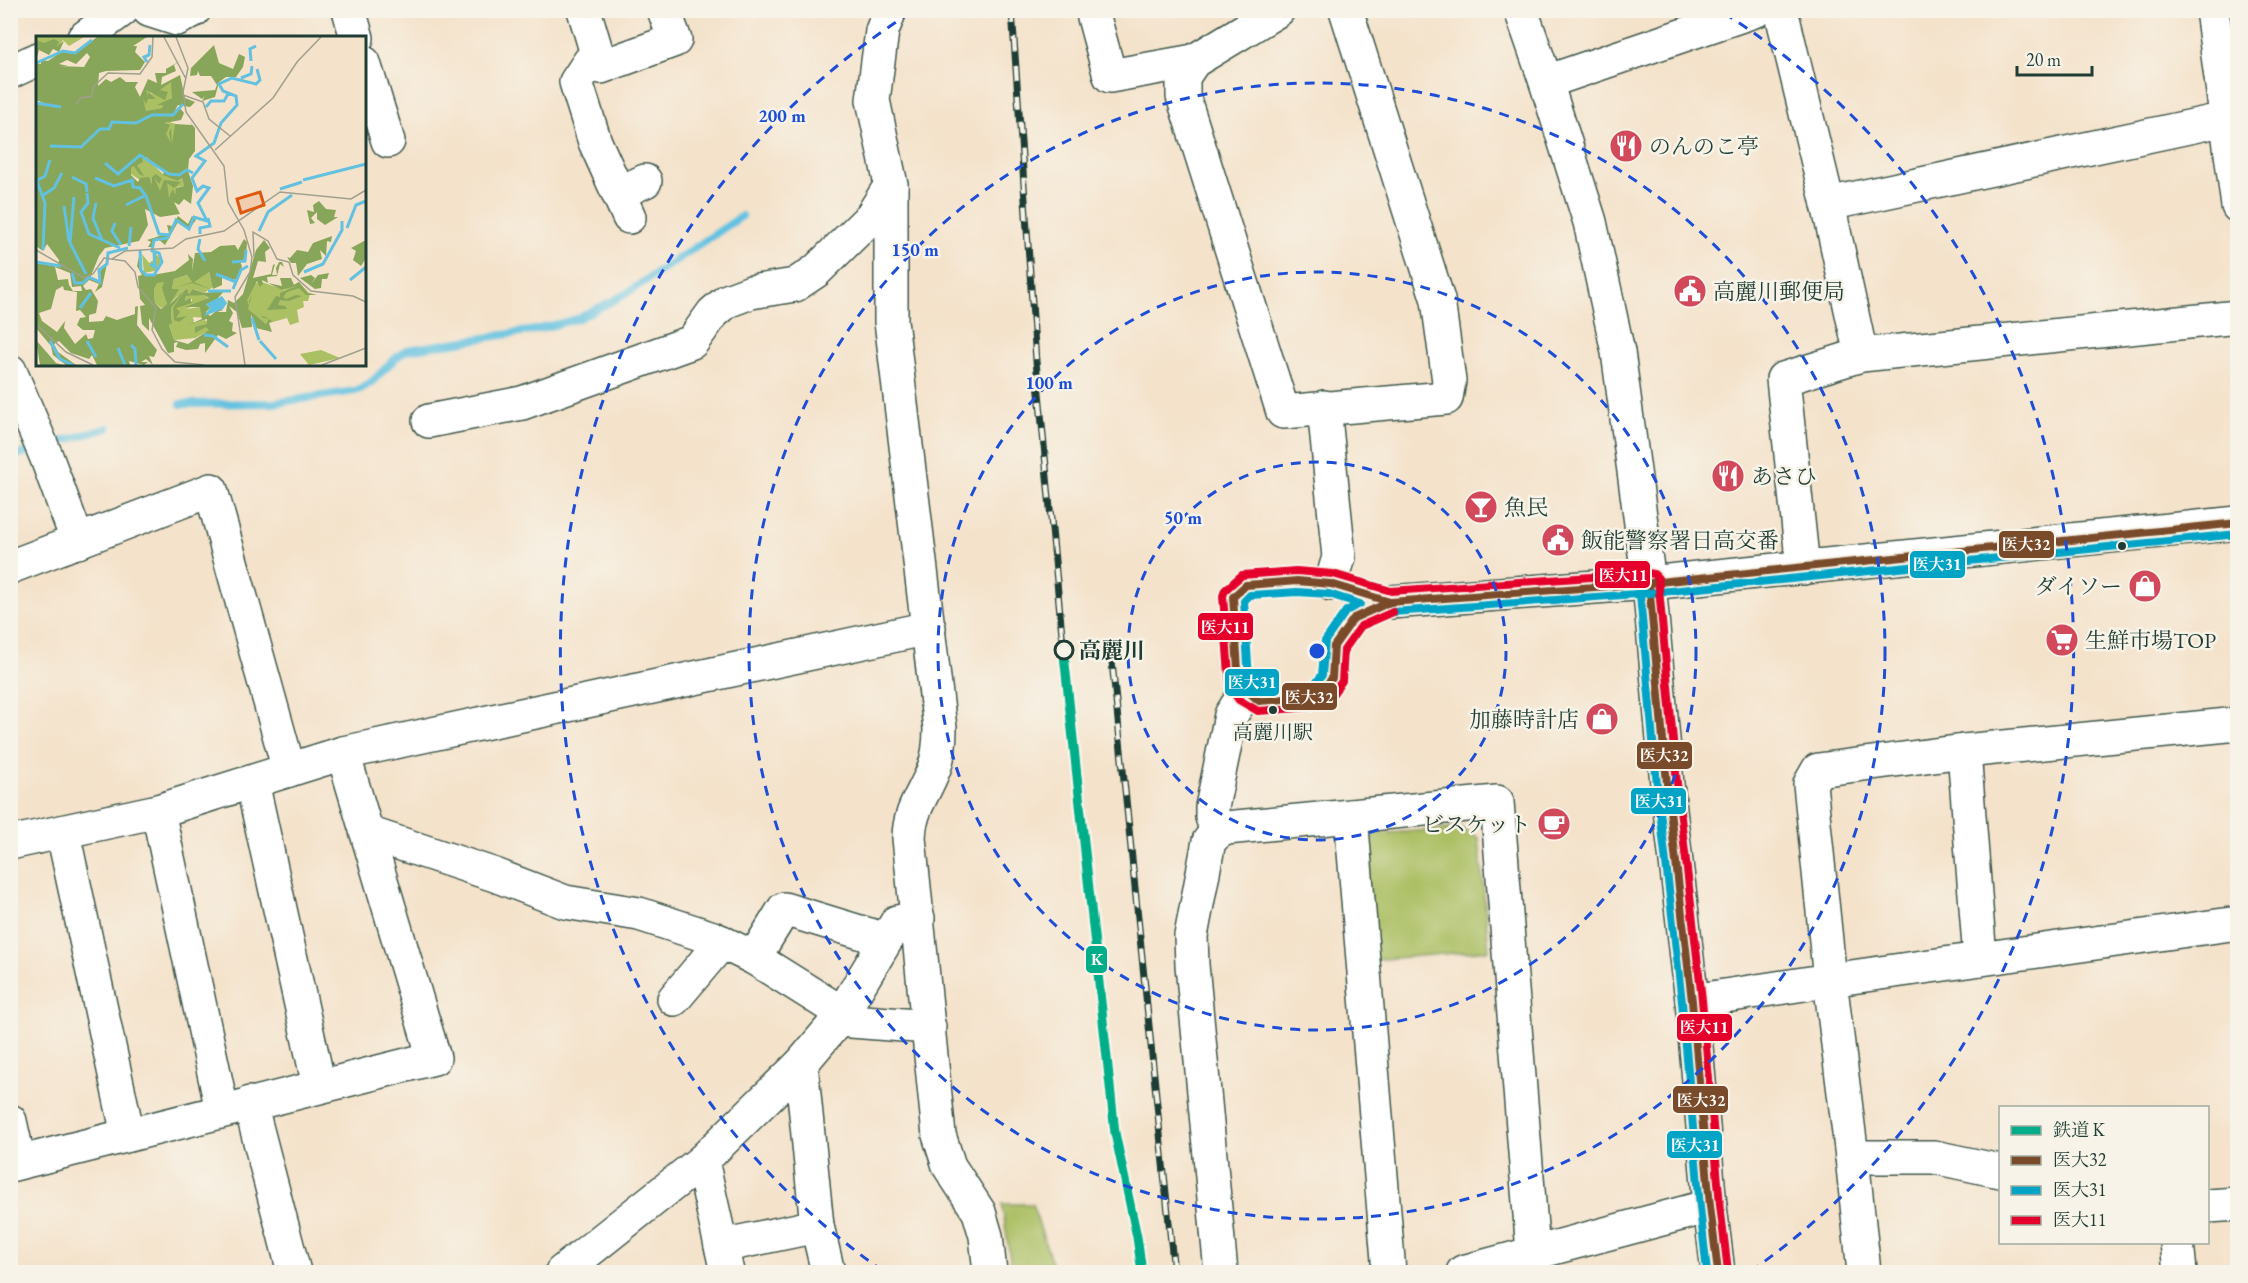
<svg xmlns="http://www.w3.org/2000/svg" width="2248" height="1283" viewBox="0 0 2248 1283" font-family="'EB Garamond','Noto Serif JP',serif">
	<rect width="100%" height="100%" fill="#f7f3e8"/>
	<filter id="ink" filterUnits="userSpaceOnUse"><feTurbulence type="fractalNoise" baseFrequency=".0167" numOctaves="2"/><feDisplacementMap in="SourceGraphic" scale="12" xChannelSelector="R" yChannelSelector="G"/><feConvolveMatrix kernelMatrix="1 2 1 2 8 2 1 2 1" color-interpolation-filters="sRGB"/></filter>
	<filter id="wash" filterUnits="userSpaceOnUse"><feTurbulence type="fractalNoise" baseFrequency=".008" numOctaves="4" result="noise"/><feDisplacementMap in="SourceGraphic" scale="24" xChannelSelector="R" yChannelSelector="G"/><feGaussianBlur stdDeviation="1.35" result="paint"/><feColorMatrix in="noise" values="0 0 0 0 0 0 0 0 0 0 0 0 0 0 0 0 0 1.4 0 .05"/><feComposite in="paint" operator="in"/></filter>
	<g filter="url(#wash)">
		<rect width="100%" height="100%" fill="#f4e2ca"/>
		<!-- green -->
		<g fill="#abbf63" stroke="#657e4c" stroke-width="1.5">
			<polygon points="1460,828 1479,838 1489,950 1373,960 1364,855 1374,834"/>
			<polygon points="1002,1204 1032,1204 1055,1272 1012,1272"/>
		</g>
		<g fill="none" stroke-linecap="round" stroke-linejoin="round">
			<!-- stream -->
			<g stroke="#62c1e0" stroke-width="8">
				<path d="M 181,404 L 274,403 L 355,391 C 376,385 387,361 407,350 L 535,330 L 577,319 L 624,295 L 742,216"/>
				<polyline points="49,445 108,428"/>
				<polyline points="10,457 35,450"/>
			</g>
		</g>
	</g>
	<g filter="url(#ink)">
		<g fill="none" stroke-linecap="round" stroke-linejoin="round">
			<!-- minor casing -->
			<g stroke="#3f564a" stroke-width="36">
				<g id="minor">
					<polyline points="149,10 177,19 194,10"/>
					<polyline points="349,10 357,38"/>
					<polyline points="584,10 601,67 675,40 664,10"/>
					<path d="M 890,10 L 882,31 L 873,100 L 891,185 L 891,321 L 940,728 C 940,743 939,757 933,771 C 924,794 909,811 909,838 L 939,1135 L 949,1166 L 979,1212 L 986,1236 L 990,1272"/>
					<polyline points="1092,10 1110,76 1194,61"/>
					<polyline points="1278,10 1194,61 1183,77 1183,96 1283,412 1446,398 1449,381 1438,300 1346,10"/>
					<polyline points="1521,10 1546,82 1590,222 1618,352 1649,583 1667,784 1692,1001 1710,1206 1718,1272"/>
					<polyline points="1781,10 1828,204 1861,355 2238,317"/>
					<polyline points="2212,10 2238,206"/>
					<polyline points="598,58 590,61 576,82 595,142 629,217"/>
					<polyline points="364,63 388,141"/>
					<polyline points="1546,82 1757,10"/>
					<polyline points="619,193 645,181"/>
					<polyline points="1828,204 2226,119"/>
					<polyline points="10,371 46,456 78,542"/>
					<polyline points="1324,407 1339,557 1331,584"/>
					<polyline points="429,421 522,403 692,342 713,313 727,301 751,292 795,285 816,271 871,217 891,185"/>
					<polyline points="10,567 211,490 289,770"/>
					<polyline points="1803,568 1783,379 1861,355"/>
					<polyline points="1964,751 1980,959"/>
					<polyline points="252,782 319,1086"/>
					<polyline points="158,811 222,1110"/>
					<polyline points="1351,816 1389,1272"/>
					<polyline points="63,833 128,1135"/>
					<polyline points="368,833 495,875 565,902 639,914 713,938 754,958 842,1013"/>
					<polyline points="1217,833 1212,817 1212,807 1231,715 1246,692"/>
					<polyline points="10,843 158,811 343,753 929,628"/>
					<polyline points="754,958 784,909 886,940"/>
					<polyline points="674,999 722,942"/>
					<polyline points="1692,1001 1830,980 1810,784 1818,770 1964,751 2238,724"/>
					<polyline points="838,1020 929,1027"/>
					<polyline points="801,1064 817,1226 828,1272"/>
					<polyline points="250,1103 294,1272"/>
					<polyline points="10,1121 19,1162"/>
					<polyline points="1852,1157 1934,1157 2000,1171"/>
					<polyline points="702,1161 727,1272"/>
					<polyline points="10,1165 434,1058 343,753"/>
					<polyline points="2208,1206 2238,1204"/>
					<polyline points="2177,1242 2180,1272"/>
					<polyline points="721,1246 817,1226"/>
					<polyline points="562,1272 702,1161 801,1064 838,1020 897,922 918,918"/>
					<polyline points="1221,1272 1192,965 1191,936 1209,841 1217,833 1226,828 1497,802 1533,1252"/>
					<polyline points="1463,1272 1710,1206"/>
					<polyline points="1864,1272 1852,1157 1830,980 2238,923"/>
				</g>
			</g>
			<!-- major casing -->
			<g stroke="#3f564a" stroke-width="36">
				<g id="major">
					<polyline points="84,38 122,10"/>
					<polyline points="10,72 38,59"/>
					<polyline points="1390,602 1649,583 2238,523"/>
				</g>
			</g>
			<!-- minor -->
			<use href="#minor" stroke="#fff" stroke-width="33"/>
			<!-- major -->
			<use href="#major" stroke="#fff" stroke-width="33"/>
			<!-- rail casing -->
			<g stroke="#1f3d34" stroke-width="7">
				<g id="rail">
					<polyline points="1012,10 1036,361 1063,645"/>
					<polyline points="1110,642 1174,1272"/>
				</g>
			</g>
			<!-- rail -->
			<use href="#rail" stroke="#f7f3e8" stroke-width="4.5" stroke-dasharray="14" stroke-linecap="butt"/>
			<!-- bus-1 casing -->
			<g stroke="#f7f3e8" stroke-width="12">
				<g id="bus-1">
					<polygon points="1297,581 1331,584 1390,602 1354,618 1334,646 1332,678 1323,692 1309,697 1259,701 1239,684 1233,597 1246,585"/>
					<polyline points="1649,583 1667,784 1692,1001 1710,1206 1718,1272"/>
					<polyline points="1390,602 1649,583 2238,523"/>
				</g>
			</g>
			<!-- bus-2 casing -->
			<g stroke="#f7f3e8" stroke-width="12">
				<g id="bus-2">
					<polyline points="1639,584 1657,785 1682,1002 1700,1207 1707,1272"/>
					<polygon points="1297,592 1329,594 1360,604 1346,611 1325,641 1322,675 1316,683 1307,687 1262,690 1249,680 1244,601 1250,595"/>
					<polyline points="1393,612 1650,593 2238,534"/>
				</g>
			</g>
			<!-- bus-3 casing -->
			<g stroke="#f7f3e8" stroke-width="12">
				<polyline id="bus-3" points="1393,612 1361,626 1344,650 1342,681 1327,702 1311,707 1258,711 1239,700 1230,688 1223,596 1225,590 1242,575 1296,571 1333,574 1391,591 1648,573 1654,574 1658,578 1677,783 1702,1000 1720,1205 1728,1271"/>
			</g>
			<!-- bus-1 -->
			<use href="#bus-1" stroke="#7a4b2a" stroke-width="8"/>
			<!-- bus-2 -->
			<use href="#bus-2" stroke="#02a4c6" stroke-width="8"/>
			<!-- bus-3 -->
			<use href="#bus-3" stroke="#e4002b" stroke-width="8"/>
			<!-- rail-1 casing -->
			<g stroke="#f7f3e8" stroke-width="14">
				<polyline id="rail-1" points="1063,645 1115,1133 1137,1237 1142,1272"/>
			</g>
			<!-- rail-1 -->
			<use href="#rail-1" stroke="#02ae89" stroke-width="9"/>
		</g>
	</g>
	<!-- distance rings -->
	<g fill="none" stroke="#1d4ed8" stroke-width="3" stroke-dasharray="10 8">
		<circle cx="1317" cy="651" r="189"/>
		<circle cx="1317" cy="651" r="379"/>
		<circle cx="1317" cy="651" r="568"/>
		<path d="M883 1271A757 757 0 0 1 910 13M1724 13A757 757 0 0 1 1751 1271"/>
	</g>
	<!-- icons -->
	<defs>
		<g id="restaurant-disc" transform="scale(1.725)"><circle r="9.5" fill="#d1495b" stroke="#f7f3e8"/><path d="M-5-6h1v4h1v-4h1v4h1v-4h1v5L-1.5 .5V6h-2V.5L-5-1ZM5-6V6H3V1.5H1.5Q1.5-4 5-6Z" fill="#fff"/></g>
		<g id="civic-disc" transform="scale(1.725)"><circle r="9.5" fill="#d1495b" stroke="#f7f3e8"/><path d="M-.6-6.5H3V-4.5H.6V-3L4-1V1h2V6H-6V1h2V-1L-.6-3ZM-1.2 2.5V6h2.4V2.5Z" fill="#fff"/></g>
		<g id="bar-disc" transform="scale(1.725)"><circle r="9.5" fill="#d1495b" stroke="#f7f3e8"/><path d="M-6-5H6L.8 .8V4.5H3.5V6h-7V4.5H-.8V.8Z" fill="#fff"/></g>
		<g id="shop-disc" transform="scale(1.725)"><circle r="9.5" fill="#d1495b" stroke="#f7f3e8"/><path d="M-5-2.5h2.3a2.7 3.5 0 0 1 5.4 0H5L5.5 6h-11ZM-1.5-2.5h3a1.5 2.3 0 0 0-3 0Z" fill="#fff"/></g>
		<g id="supermarket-disc" transform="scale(1.725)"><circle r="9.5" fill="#d1495b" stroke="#f7f3e8"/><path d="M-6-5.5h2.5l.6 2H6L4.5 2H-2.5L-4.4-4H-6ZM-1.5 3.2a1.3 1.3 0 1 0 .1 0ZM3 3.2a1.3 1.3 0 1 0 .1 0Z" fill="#fff"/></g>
		<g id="cafe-disc" transform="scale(1.725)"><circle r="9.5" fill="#d1495b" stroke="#f7f3e8"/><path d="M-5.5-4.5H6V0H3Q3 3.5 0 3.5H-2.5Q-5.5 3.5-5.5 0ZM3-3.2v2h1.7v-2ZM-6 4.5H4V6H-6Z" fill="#fff"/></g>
	</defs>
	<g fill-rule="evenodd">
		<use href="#restaurant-disc" x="1626" y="146"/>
		<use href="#civic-disc" x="1690" y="291"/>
		<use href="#restaurant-disc" x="1728" y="476"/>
		<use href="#bar-disc" x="1481" y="507"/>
		<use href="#civic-disc" x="1558" y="540"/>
		<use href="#shop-disc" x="2145" y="586"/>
		<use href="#supermarket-disc" x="2062" y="640"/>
		<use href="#shop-disc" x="1602" y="719"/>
		<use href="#cafe-disc" x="1554" y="824"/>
	</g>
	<!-- markers -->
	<g fill="#1f3d34" stroke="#f7f3e8" stroke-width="2">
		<circle cx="2122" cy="546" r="5"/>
		<circle cx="1273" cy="710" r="5"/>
	</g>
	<circle fill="#f7f3e8" stroke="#1f3d34" stroke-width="3" cx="1064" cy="650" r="9"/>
	<g text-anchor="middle" stroke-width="5" stroke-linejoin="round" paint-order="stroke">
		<!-- bus labels -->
		<g font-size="20" fill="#1f3d34" stroke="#f7f3e8">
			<text x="1273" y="739">高麗川駅</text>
		</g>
		<!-- poi labels -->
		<g font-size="22" fill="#1f3d34" stroke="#f7f3e8" text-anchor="start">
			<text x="1649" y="154">のんのこ亭</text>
			<text x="1713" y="299">高麗川郵便局</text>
			<text x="1751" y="484">あさひ</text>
			<text x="1504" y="515">魚民</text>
			<text x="1581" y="548">飯能警察署日高交番</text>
			<text x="2122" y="594" text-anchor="end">ダイソー</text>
			<text x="2085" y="648">生鮮市場TOP</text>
			<text x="1579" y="727" text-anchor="end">加藤時計店</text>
			<text x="1531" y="832" text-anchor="end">ビスケット</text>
		</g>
		<!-- stop labels -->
		<g font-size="22" font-weight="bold" fill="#1f3d34" stroke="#f7f3e8" text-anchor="start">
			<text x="1079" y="658">高麗川</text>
		</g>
	</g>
	<!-- overview -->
	<g transform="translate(36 36)">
		<rect width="330" height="330" fill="#f4e2ca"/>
		<path d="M 0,1 L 48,1 L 33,10 L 27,4 L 24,9 L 10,10 L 0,5 ZM 135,45 L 138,59 L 126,72 L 76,83 L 71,70 L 86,60 L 102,65 L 109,51 L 116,58 ZM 133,86 L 157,93 L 154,102 L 158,106 L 146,111 L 143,118 L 149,116 L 151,120 L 145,136 L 123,128 L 121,122 L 123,92 ZM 106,117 L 113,117 L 109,121 L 128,139 L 141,145 L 146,142 L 148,150 L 141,151 L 139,159 L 123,161 L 121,167 L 110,148 L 95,138 L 95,132 ZM 119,217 L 125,223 L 123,234 L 108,237 L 106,218 L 113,227 L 119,223 ZM 176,225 L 192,229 L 188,234 L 172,234 L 177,251 L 168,257 L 158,253 L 153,258 L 151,252 L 134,267 L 142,253 L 136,253 L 138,243 L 151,239 L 156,246 L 159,235 ZM 128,245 L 131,269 L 125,272 L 119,267 L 118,253 L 120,247 ZM 223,245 L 248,254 L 263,246 L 274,258 L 272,265 L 267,265 L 268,271 L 261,274 L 263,286 L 254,289 L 251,282 L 230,288 L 212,274 L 210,264 L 214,252 ZM 145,256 L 145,265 L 137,272 L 139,280 L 140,271 L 156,266 L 156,263 L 149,265 L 150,260 L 167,258 L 173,263 L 150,273 L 164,271 L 171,282 L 157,281 L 158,287 L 168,284 L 183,289 L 159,302 L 138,304 L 133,289 L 136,286 L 135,272 ZM 285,314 L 304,322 L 273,329 L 264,318 Z" fill="#abbf63"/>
		<path d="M 61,1 L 111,1 L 97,10 L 101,10 L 99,16 L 109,26 L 104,34 L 70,35 L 63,37 L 62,50 L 70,43 L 75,46 L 84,41 L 90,46 L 102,46 L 99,51 L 104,61 L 112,43 L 121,47 L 119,37 L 130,37 L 130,33 L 146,24 L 138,29 L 140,35 L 126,41 L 125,49 L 144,39 L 149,62 L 159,66 L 154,71 L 142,69 L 139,74 L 143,71 L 148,77 L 145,84 L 129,87 L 134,89 L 130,98 L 135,107 L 133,97 L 135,92 L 136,108 L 139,88 L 156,89 L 153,85 L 159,92 L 159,115 L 153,123 L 152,135 L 157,150 L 155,168 L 148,163 L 143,169 L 138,166 L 144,178 L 124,181 L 109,173 L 112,189 L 103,205 L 69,212 L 63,220 L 54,242 L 65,246 L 64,236 L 72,223 L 66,251 L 59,256 L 63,248 L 53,244 L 47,250 L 50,254 L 55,253 L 62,265 L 60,277 L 53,279 L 53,286 L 67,285 L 70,280 L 81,284 L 99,278 L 99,271 L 102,270 L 101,289 L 121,314 L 118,321 L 113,320 L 117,329 L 110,323 L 105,326 L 112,326 L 108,329 L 93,325 L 94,329 L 61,329 L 56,319 L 53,323 L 35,317 L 23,305 L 18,308 L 22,316 L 40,329 L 30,329 L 17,319 L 15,310 L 0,292 L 0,227 L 22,231 L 23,224 L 11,208 L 7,215 L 0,210 L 0,66 L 8,67 L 0,64 L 0,27 L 5,28 L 5,24 L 12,25 L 28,14 L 39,18 ZM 51,17 L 54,21 L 48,31 L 23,30 L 32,30 L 23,28 L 31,24 L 40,28 ZM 135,46 L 136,62 L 121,69 L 127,69 L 126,72 L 110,75 L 107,63 L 110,68 L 112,63 L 120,63 L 112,56 L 112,61 L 110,54 L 129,64 L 132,56 L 124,54 ZM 110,121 L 128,135 L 127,139 L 141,145 L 146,142 L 148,150 L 140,152 L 139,159 L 137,153 L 133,161 L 131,147 L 138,152 L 145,146 L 128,144 L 124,155 L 118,141 L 123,148 L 126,143 L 120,138 L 116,141 L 116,149 L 113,141 L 104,142 L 102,146 L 95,139 L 95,132 L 98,130 L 103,138 L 108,140 L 101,129 L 107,126 L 108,130 L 106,122 ZM 19,231 L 34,237 L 36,251 L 45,250 L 46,255 L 37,255 L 33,249 L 32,243 L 22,244 ZM 27,250 L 28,254 L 41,256 L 40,275 L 44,274 L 50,281 L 44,282 L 41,289 L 47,294 L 59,294 L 57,302 L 52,303 L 50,298 L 39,308 L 28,292 L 29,285 L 21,296 L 6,285 L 3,277 L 15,273 L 20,254 ZM 18,3 L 23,6 L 21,10 L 28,5 L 23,16 L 17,13 L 13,19 L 3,14 L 1,21 L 0,4 L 8,7 ZM 178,9 L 183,27 L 197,33 L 203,18 L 209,21 L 207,31 L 200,41 L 190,41 L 183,46 L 179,61 L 166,65 L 169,60 L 166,63 L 156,56 L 179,54 L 181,49 L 175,40 L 164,40 L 162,35 L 161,39 L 154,40 L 155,32 ZM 283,165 L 290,173 L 300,174 L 298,181 L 302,181 L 289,189 L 281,183 L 281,176 L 275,182 L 279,187 L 274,188 L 271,174 L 278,176 L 277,169 ZM 142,180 L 152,188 L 156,180 L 160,184 L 153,193 L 142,186 L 129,209 L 121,202 L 116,211 L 112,211 L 115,206 L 111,204 L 133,197 L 131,189 L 136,190 ZM 296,200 L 295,206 L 291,205 L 290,220 L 284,214 L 286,223 L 271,228 L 262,240 L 260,227 L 255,227 L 251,221 L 254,222 L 261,214 L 272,216 L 277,207 ZM 208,203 L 211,206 L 210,222 L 204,226 L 206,230 L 201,244 L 186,241 L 186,249 L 177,253 L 173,236 L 158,246 L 174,253 L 156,247 L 141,251 L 156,246 L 151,239 L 138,243 L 136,253 L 143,253 L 134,268 L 151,252 L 153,258 L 157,253 L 168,257 L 188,255 L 177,268 L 170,268 L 174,272 L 170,276 L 174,280 L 184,272 L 187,274 L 181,276 L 190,276 L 192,264 L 198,267 L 207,258 L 220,214 L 228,204 L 234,212 L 229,216 L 230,226 L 222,225 L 217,242 L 235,238 L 237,229 L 239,228 L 236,239 L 241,239 L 240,232 L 243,226 L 246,226 L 248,231 L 244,228 L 241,240 L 231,241 L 232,247 L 246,250 L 244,242 L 255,242 L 258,249 L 263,246 L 272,258 L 273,257 L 281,259 L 270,259 L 263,252 L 251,256 L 247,261 L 250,263 L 260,259 L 266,260 L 253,265 L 244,264 L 242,269 L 249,270 L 251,273 L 231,274 L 240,260 L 244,261 L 244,257 L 263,249 L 246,254 L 226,244 L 227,248 L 224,251 L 221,245 L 211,264 L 213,270 L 213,265 L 216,258 L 212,273 L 230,288 L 233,283 L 225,281 L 228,280 L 236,285 L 233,287 L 236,296 L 220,292 L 215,278 L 216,291 L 206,292 L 201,276 L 193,270 L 197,277 L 193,285 L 197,287 L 196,295 L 201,297 L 190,303 L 182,299 L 169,317 L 169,307 L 164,308 L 162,313 L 150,314 L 140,311 L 142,306 L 138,307 L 138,316 L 132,317 L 113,282 L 113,295 L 106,288 L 104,270 L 109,269 L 104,263 L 102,240 L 106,239 L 101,230 L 103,220 L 104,234 L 111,240 L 139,235 L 153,224 L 152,218 L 157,223 L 156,236 L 159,217 L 175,216 L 184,210 L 199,209 L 202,214 ZM 128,246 L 125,255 L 126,252 L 131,268 L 125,273 L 119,267 L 118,253 L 121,247 ZM 147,257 L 137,272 L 138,284 L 143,286 L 151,280 L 140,282 L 144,276 L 140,272 L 156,267 L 154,262 L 149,265 L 150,260 L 168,259 L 173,262 L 149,271 L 164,271 L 166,283 L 152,289 L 171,283 L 171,288 L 159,291 L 159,297 L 170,291 L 173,294 L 152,308 L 138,304 L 133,289 L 136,287 L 135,272 ZM 330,204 L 330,222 L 325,230 L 317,224 L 320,215 L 315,212 ZM 293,237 L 291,243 L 286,243 L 285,252 L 279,253 L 264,242 L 275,239 L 279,242 L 275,248 L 282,239 ZM 0,304 L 20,327 L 27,329 L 4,329 Z" fill="#88a659" fill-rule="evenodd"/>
		<path d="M 186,260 L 191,267 L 187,273 L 168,280 L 174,272 L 170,268 Z" fill="#62c1e0"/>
		<path fill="none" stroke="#62c1e0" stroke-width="3" d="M 215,25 L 214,13 L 220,10M 111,26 L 108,21 L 113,19 L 114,9M 0,27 L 27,15 L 39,17 L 56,4M 205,42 L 215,38 L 216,30M 0,67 L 25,71M 170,71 L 175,65 L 188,65 L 192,58M 14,110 L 45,111 L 64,93 L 73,93 L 76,86 L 100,87 L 116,79 L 137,79 L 147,68M 69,127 L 82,138 L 104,119 L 133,138 L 143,139 L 151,134 L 157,137M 36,141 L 50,148 L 51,156M 59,142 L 78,150 L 96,144 L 97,151 L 104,152 L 110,160 L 123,198 L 133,199M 0,143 L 9,167 L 7,214M 2,144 L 9,140 L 14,124M 267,144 L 330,128M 244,153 L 266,146M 51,157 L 52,167 L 45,176 L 53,198 L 84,212M 6,160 L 18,152 L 26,137M 38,161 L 34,207 L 50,238M 60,167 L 57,182 L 66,204M 90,169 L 108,160M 28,170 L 33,205M 79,187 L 76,195 L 85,209M 311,192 L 320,169 L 330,165M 223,195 L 232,176 L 256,159M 164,198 L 164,192 L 174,190 L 172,182M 164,203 L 162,213 L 169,225M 93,210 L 95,191M 104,214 L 105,234 L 110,239 L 118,239 L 126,226 L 123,217 L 116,215 L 118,204 L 132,202 L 140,184 L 153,193 L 158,181 L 171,185 L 162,167 L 173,152 L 167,150 L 161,155 L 156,142 L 169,125 L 160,120 L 178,107 L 185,87 L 201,69 L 200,60 L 187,55 L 183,48 L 196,42 L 220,48 L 224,44 L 221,33M 0,226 L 25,230M 196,226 L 209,225 L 210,214M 114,228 L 119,231 L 118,217M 268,236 L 287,228 L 306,194 L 306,185M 36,237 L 39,247 L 47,247 L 53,241 L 64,246 L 63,234 L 71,228 L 72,217 L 92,212M 180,238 L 200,246M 314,244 L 330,231M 197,253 L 205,234 L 212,230M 172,255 L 195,255M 44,272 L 55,257M 216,282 L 223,304M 168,299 L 177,300 L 192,311M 14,305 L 24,323 L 37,329M 51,305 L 60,321M 224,305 L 240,323M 95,309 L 99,313 L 100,329M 82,312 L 89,329"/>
		<path fill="none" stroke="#9fa08e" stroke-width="1.5" d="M 128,1 L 150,43M 140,1 L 152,32 L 147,56 L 150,76 L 188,130 L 192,166 L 208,194 L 216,221 L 214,236 L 199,261 L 209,329M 147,59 L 167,66 L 173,83 L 194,100M 40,68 L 45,62 L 56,60 L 57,51 L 72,37 L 104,38 L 116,21 L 117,1M 179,114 L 237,62 L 261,26 L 285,1M 0,214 L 48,242 L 57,238 L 68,222 L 89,225 L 99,236 L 102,251 L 120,272 L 116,294 L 126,313 L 139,326 L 168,329M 218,221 L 217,196 L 232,205 L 241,223 L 253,226 L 257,239 L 275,255 L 317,260 L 330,266M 76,223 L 89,215 L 137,212 L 150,203 L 188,195 L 244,156 L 315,163 L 330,154M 0,288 L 30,316 L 57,329M 286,329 L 330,312"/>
		<path fill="#de580e" fill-opacity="0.15" stroke="#de580e" stroke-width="3" d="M 224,156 L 228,169 L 205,177 L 201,163 Z"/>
		<rect width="330" height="330" fill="none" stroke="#1f3d34" stroke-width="3"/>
	</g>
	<circle cx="1317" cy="651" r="9" fill="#1d4ed8" stroke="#f7f3e8" stroke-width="3"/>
	<g font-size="18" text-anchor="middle" font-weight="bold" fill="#1d4ed8" stroke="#f7f3e8" stroke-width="5" stroke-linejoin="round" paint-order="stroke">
		<text x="782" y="122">200 m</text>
		<text x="915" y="256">150 m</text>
		<text x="1049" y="389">100 m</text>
		<text x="1183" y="524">50 m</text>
	</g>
	<g stroke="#f7f3e8" stroke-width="2">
		<rect x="1998" y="530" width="57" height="29" rx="6" fill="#7a4b2a"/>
		<rect x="1909" y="550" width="57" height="29" rx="6" fill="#02a4c6"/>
		<rect x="1594" y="560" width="57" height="29" rx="6" fill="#e4002b"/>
		<rect x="1197" y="612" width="57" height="29" rx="6" fill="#e4002b"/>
		<rect x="1224" y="668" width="56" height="29" rx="6" fill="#02a4c6"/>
		<rect x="1281" y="682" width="57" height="29" rx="6" fill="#7a4b2a"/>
		<rect x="1636" y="741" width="57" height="29" rx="6" fill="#7a4b2a"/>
		<rect x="1630" y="787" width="57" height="28" rx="6" fill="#02a4c6"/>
		<rect x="1085" y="945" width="23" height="29" rx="6" fill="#02ae89"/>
		<rect x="1676" y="1013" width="57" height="29" rx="6" fill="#e4002b"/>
		<rect x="1672" y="1085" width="57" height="29" rx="6" fill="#7a4b2a"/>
		<rect x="1666" y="1130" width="57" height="29" rx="6" fill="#02a4c6"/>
	</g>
	<g font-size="16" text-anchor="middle" font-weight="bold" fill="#fff">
		<text x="2026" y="550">医大32</text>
		<text x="1937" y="570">医大31</text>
		<text x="1623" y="581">医大11</text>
		<text x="1225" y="633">医大11</text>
		<text x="1252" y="688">医大31</text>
		<text x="1309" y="703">医大32</text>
		<text x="1664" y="761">医大32</text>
		<text x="1659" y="807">医大31</text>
		<text x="1097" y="965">K</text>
		<text x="1704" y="1033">医大11</text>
		<text x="1701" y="1106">医大32</text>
		<text x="1695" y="1151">医大31</text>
	</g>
	<!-- margin -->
	<rect width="2248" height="1283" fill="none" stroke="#f7f3e8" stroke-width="36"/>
	<!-- legend -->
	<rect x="1999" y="1106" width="210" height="138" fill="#f7f3e8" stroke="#a1aaa0" stroke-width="1.5"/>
	<rect x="2011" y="1126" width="30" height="9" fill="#02ae89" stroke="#a1aaa0" stroke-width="1.5"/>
	<text x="2053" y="1136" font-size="18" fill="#1f3d34">鉄道 K</text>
	<rect x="2011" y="1156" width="30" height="9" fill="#7a4b2a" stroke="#a1aaa0" stroke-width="1.5"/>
	<text x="2053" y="1166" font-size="18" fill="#1f3d34">医大32</text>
	<rect x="2011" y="1186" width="30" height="9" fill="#02a4c6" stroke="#a1aaa0" stroke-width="1.5"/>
	<text x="2053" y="1196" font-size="18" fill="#1f3d34">医大31</text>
	<rect x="2011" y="1216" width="30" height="9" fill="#e4002b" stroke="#a1aaa0" stroke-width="1.5"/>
	<text x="2053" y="1226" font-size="18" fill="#1f3d34">医大11</text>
	<!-- scale -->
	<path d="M2017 66v9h75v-9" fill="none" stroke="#1f3d34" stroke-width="3"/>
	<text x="2026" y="66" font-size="18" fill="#1f3d34" stroke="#f7f3e8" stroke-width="4.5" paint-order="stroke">20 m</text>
</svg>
